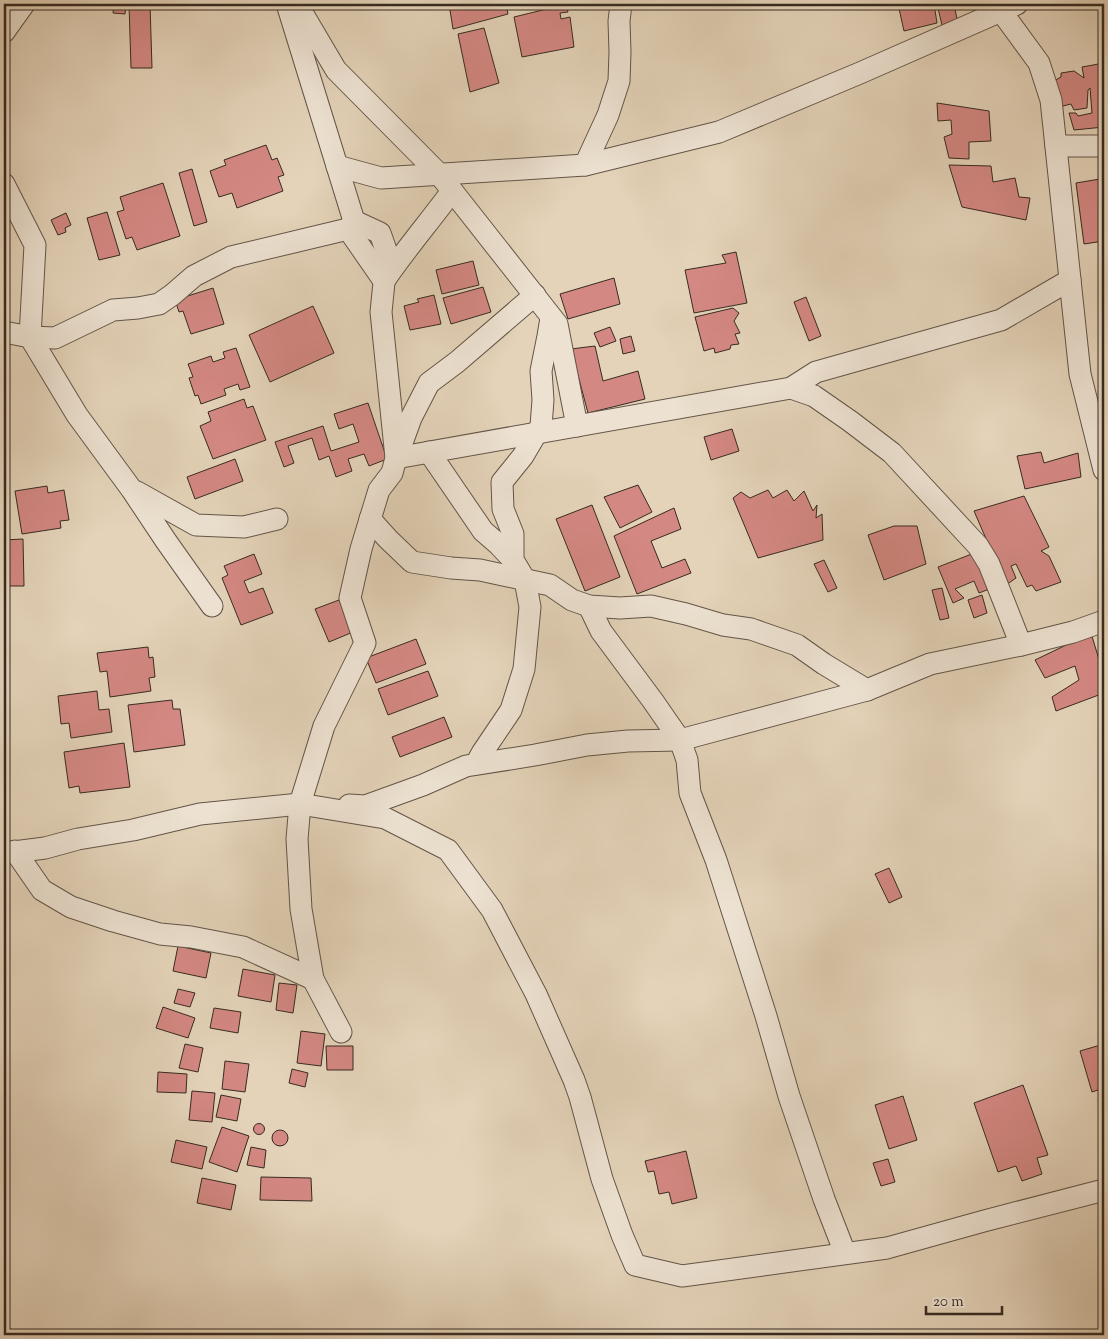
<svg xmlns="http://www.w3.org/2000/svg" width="1108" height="1339" viewBox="0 0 1108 1339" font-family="'Sorts Mill Goudy',serif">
	<rect width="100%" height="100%" fill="#e4d3b9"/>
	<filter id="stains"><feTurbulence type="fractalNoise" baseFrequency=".004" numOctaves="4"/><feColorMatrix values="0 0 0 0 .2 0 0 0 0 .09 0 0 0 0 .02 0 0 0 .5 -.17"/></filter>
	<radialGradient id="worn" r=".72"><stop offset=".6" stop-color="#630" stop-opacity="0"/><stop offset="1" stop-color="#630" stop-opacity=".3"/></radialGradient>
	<!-- building -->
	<g fill="#d48883" stroke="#362b22">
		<polygon points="114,4 126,4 125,14 113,13"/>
		<polygon points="129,4 150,4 152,68 131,68"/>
		<polygon points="449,4 506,4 508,14 453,29"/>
		<polygon points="551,4 566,4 568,12 560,13 561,19 570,17 574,47 522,57 514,17 551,8"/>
		<polygon points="898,4 934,4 937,23 904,31"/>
		<polygon points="937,4 954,4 957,19 942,25"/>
		<polygon points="484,28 499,83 470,92 458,34"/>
		<polygon points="1104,63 1104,127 1074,130 1069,113 1076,113 1078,116 1092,113 1090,88 1088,90 1087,108 1074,110 1071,104 1063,106 1052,82 1061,77 1061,73 1074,71 1084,78 1082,67"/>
		<polygon points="937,103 989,111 991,141 969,142 969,159 949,158 944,137 952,134 951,120 938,121"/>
		<polygon points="266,145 272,160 277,158 284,175 278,177 283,191 237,208 232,193 219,197 210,171 226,165 224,160"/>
		<polygon points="949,165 991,166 993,182 1015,178 1019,197 1030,198 1026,220 962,207"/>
		<polygon points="192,169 207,222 194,226 179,173"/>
		<polygon points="1100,179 1104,209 1104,241 1084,244 1076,183"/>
		<polygon points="163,183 180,236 137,250 132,237 126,239 117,212 124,210 120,197"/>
		<polygon points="107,212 120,255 99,260 87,218"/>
		<polygon points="66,213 71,225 65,228 66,232 58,235 51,220"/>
		<polygon points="736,252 747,303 694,313 685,270 726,263 722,255"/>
		<polygon points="473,261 479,285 442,294 436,270"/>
		<polygon points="614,278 620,304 568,319 560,294"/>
		<polygon points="483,287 491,312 451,324 443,298"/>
		<polygon points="213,288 224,324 191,334 183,311 179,312 175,300"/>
		<polygon points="434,295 441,324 410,330 404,306 419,302 417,299"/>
		<polygon points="806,297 821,336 809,341 794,302"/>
		<polygon points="313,306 334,353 270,382 249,335"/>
		<polygon points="733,308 739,313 734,321 740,333 735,334 739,344 731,345 730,349 715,353 714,348 704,351 695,317"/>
		<polygon points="610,327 616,341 600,347 594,333"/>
		<polygon points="631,336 635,351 623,354 620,339"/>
		<polygon points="595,346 603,381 638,371 645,399 588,413 571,349"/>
		<polygon points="236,348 250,387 240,390 238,384 224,389 226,395 201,404 198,395 195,396 189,378 193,377 188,364 211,356 213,362 225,358 223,352"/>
		<polygon points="244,399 247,408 253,406 266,440 213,459 200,426 211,421 208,412"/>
		<polygon points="368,403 387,459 369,466 364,454 348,459 352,471 336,477 329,456 319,460 312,438 288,446 294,463 284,467 275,442 323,426 331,451 359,442 353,424 339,429 334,414"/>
		<polygon points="732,429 739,451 711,460 704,437"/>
		<polygon points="1041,452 1044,463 1078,453 1081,477 1025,489 1017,456"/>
		<polygon points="235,459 243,481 195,499 187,477"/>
		<polygon points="638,485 652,512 620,528 604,497"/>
		<polygon points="47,486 48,493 64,490 69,520 60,521 61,528 22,534 15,491"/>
		<polygon points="768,490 773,498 787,490 794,501 804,491 813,511 817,505 816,518 822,514 823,540 758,558 733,498 741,492 750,498"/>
		<polygon points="1024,496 1049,547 1041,551 1049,556 1061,582 1036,591 1032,585 1027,587 1016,564 1011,566 1016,578 1006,585 974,511"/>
		<polygon points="592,505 620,577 585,591 556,519"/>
		<polygon points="674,508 681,529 651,541 662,568 685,559 691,573 637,594 614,536"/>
		<polygon points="894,526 917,526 926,564 884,580 868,535"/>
		<polygon points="23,539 24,586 4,586 4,540"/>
		<polygon points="977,552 992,588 979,593 974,581 955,589 964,598 953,603 938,567"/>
		<polygon points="254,554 262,574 244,581 249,593 263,588 273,613 241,625 222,578 228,575 224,566"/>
		<polygon points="824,560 837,588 828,592 814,564"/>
		<polygon points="942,588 949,618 940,620 932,590"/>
		<polygon points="982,595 987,613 974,618 968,600"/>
		<polygon points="339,600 353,632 329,642 315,609"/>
		<polygon points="1091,633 1104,676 1104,693 1056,711 1052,697 1079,680 1075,666 1045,678 1035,660"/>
		<polygon points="416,639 426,664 376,683 366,658"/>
		<polygon points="148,647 149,658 153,657 155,677 149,678 151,691 110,697 107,671 100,672 97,653"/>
		<polygon points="428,671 438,696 388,715 378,689"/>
		<polygon points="97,691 99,710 109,709 112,732 71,738 69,723 61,724 58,696"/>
		<polygon points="172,700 173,709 180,709 185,745 134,752 128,705"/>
		<polygon points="444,717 452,737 400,757 392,737"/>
		<polygon points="124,743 130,787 80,793 79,786 69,788 64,752"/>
		<polygon points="889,868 902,897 889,903 875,874"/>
		<polygon points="178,946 211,953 206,978 173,971"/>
		<polygon points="243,969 275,975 271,1002 238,996"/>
		<polygon points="279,983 297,985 293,1013 276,1010"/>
		<polygon points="178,989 195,993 190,1007 174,1003"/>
		<polygon points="163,1007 195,1018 188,1038 156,1028"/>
		<polygon points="214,1008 241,1012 238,1033 210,1028"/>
		<polygon points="301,1031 325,1034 321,1066 297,1063"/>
		<polygon points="185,1044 203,1048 198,1072 179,1068"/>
		<polygon points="1104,1044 1104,1088 1092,1092 1080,1051"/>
		<polygon points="326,1046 353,1046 353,1070 327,1070"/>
		<polygon points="225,1061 249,1064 245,1092 222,1089"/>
		<polygon points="292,1069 308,1073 305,1087 289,1083"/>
		<polygon points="158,1072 187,1074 186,1093 157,1092"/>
		<polygon points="1023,1085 1048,1155 1037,1158 1042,1174 1022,1181 1016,1166 998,1172 974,1103"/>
		<polygon points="192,1091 215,1093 212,1122 189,1120"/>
		<polygon points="221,1095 241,1099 237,1121 216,1117"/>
		<polygon points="903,1096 917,1140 889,1149 875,1105"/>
		<polygon points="1104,1097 1104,1115 1098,1099"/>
		<circle cx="259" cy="1129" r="5.5"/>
		<polygon points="222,1127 249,1136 237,1172 209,1162"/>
		<circle cx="280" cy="1138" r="8"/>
		<polygon points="176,1140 207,1147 202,1169 171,1162"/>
		<polygon points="251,1147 266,1150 264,1168 247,1165"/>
		<polygon points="686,1151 697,1198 672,1204 669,1192 659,1194 654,1171 648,1172 645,1161"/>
		<polygon points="888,1159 895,1182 881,1186 873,1163"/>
		<polygon points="261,1177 311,1178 312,1201 260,1200"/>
		<polygon points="202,1178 236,1185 231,1210 197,1203"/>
	</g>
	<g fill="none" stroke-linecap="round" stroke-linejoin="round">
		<!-- minor casing -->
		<g stroke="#625548" stroke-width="23">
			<g id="minor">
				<polyline points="287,4 354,221 380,233 387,253 381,312 396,458 392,473 379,490 361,549 350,598 365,643 324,726 300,804 297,839 301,909 313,979 341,1032"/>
				<polyline points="297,4 336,70 439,174 557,324 577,426"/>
				<polyline points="1000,4 1001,11 1039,63 1051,100 1080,374 1104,470"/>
				<polyline points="4,32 24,4"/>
				<polyline points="1056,146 1104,146"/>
				<polyline points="585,165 608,115 619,81 620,52 619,21 621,4"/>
				<polyline points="337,166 381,178 585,165 719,132 860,73 1017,4"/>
				<polyline points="4,184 35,245 30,337 77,415 132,490 166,541 212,606"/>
				<path d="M 348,229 L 384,281 C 405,250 430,221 452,191"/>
				<polyline points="4,332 30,337 55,338 113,310 138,308 159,304 172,295 194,276 231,257 348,229 354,221"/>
				<polyline points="791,388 814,396 850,421 892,453 978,546 989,564 1021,645"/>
				<polyline points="429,452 483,531 498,544 513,560"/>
				<polyline points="398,454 411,418 429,383 457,362 535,295"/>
				<polyline points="396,458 791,388 816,372 1001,320 1070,280"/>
				<polyline points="137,492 196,525 244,527 277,519"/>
				<polyline points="370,519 388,539 412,562 451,568 480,570 550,585 572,600 589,606 620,608 651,606 686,614 723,625 751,629 797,645 824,664 867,690"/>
				<polyline points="589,606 601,631 653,701 680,740 687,760 690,793 716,860 766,1016 789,1096 824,1199 845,1253"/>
				<polyline points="476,764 482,753 511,710 524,669 530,607 525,580 513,560 513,534 503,509 502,482 523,456 536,434 541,426 543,400 541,371 548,336 551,318"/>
				<polyline points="349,805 365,806 423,785 466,766 535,755 587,745 628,741 680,740 867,690 930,664 1021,645 1073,632 1104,621"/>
				<polyline points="15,851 42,890 71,907 113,921 160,934 191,937 243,947 313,979"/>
				<polyline points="6,853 45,848 78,839 133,830 200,814 300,804 385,818 448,850 492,910 536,994 574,1080 580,1097 602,1179 622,1235 635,1265 682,1276 887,1248 984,1221 1104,1190"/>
			</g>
		</g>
		<!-- minor -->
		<use href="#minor" stroke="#ede2d2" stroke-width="21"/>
	</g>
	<!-- margin -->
	<rect width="1108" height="1339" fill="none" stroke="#e4d3b9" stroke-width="20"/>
	<rect x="5" y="5" width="1098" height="1329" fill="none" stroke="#362b22" stroke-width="2.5"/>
	<rect x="10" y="10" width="1088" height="1319" fill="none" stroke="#362b22"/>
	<!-- scale -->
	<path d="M926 1306v8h76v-8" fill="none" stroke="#362b22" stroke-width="2.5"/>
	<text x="933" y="1306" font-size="15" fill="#362b22" stroke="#ede2d2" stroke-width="4" paint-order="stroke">20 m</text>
	<rect width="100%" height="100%" filter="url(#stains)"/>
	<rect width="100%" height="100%" fill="url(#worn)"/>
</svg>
